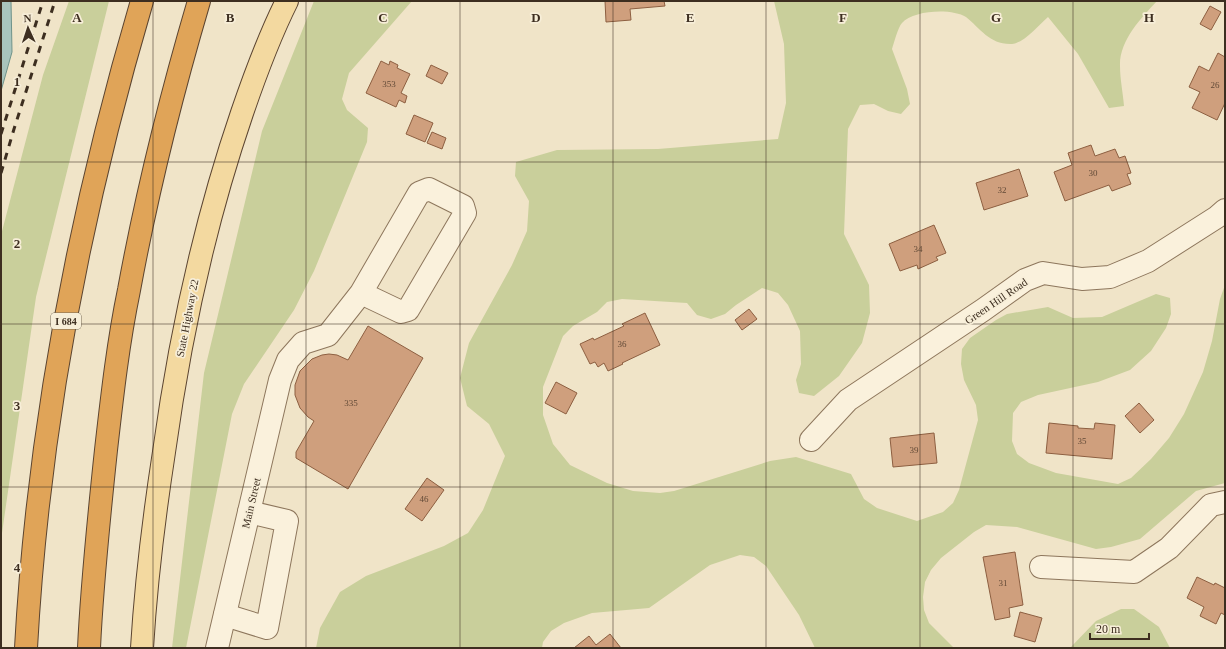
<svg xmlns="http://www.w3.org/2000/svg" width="1226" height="649" viewBox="0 0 1226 649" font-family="'Times New Roman',serif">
	<rect width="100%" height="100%" fill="#f0e4c8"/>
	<!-- green -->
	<g fill="#c9cf9b">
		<polygon points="69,1 109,1 36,297 1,540 1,235 43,75"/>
		<polygon points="314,1 412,1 349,73 342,99 347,110 368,128 367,142 314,271 294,310 244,384 232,414 186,648 172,648 204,373 262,131"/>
		<path d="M 774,1 L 1157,1 C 1141,18 1119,41 1120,66 C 1120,79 1123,93 1124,106 L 1109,108 L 1078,54 L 1048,17 C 1039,25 1024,43 1012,44 C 990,45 981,29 966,17 C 952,8 913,10 902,23 C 898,27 894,43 892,49 L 907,89 L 910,104 L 901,114 L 888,111 L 874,104 L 860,105 L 848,129 L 844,234 L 869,285 L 870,313 L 862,343 L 839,376 L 814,396 L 799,393 L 796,380 L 801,364 L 800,331 L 788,305 L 778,293 L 762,288 L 736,305 L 725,314 L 711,319 L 697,315 L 687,303 L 622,299 L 607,302 L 597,312 L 573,326 L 563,336 L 543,387 L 543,415 L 553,444 L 570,465 L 607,483 L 633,491 L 660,493 L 674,491 L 770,461 L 796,457 L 851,474 L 864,499 L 877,508 L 917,521 L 943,512 L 953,503 L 959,490 L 978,420 L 976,405 L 964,380 L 961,364 L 962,349 L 970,338 L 996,320 L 1007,314 L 1048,307 L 1073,318 L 1102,317 L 1156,294 L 1170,298 L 1171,314 L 1166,328 L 1151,351 L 1130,370 L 1098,382 L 1038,395 L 1021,402 L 1013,413 L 1012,441 L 1017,454 L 1029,463 L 1056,473 L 1118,484 L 1131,478 L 1151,459 L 1169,438 L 1184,414 L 1203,372 L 1212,341 L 1220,299 L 1225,285 L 1225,483 L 1196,491 L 1140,539 L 1111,547 L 1096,549 L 1017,527 L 986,525 L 974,532 L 941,558 L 931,570 L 925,582 L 923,597 L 924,610 L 929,623 L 954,648 L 815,648 L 799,615 L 766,566 L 754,557 L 740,555 L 710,565 L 649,608 L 592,613 L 564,623 L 551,631 L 543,642 L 542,648 L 316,648 L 320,628 L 340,592 L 366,576 L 444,546 L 468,533 L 483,510 L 505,456 L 489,424 L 467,406 L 460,378 L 469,343 L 512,265 L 527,231 L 529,201 L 515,176 L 516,162 L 557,150 L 658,149 L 778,139 L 786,103 L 784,44 Z"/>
		<polygon points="1121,609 1134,609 1159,627 1170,648 1070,648 1096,621"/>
	</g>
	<!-- water -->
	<polygon fill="#a9c4bc" stroke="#6f938a" points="1,1 11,1 12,52 1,91"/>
	<!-- building -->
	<g fill="#cf9f7d" stroke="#8d5f41">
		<polygon points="605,1 664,1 665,6 630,9 631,20 606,22"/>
		<polygon points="1210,6 1221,12 1211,30 1200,24"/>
		<polygon points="1218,53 1225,57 1225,103 1217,120 1192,108 1200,92 1189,87 1199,66 1209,71"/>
		<polygon points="381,61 389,65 390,61 398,65 397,68 410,74 401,93 407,96 405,103 399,100 396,107 366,93"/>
		<polygon points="431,65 448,73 442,84 426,76"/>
		<polygon points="414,115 433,123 425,142 406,134"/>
		<polygon points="432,132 446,138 442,149 427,143"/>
		<polygon points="1091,145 1095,156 1115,149 1119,158 1125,156 1131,173 1127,174 1131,184 1112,191 1109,185 1065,201 1054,172 1072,165 1068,153"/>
		<polygon points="1019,169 1028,196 984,210 976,183"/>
		<polygon points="934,225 946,253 936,257 938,260 918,269 917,265 900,271 889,244"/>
		<polygon points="749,309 757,319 742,330 735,320"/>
		<polygon points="645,313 660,345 622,363 623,364 608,371 604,363 598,367 595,362 590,364 580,344 593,338 594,340 624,326 622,324"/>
		<polygon points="368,326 423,358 348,489 296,458 296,452 314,421 308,417 300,408 295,395 295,385 300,371 312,359 322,355 329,354 337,355 348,360"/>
		<polygon points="556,382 577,393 566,414 545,403"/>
		<polygon points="1139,403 1154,420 1140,433 1125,416"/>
		<polygon points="1049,423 1078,426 1078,428 1094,429 1095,423 1115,425 1112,459 1046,453"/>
		<polygon points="934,433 937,463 893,467 890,438"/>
		<polygon points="427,478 444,490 422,521 405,509"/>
		<polygon points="1015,552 1023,605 1009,608 1010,617 995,620 983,557"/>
		<polygon points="1197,577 1214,585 1215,583 1225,588 1225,615 1221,613 1216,624 1200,616 1204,607 1187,598"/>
		<polygon points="1020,612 1042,618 1035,642 1014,636"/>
		<polygon points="610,634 621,648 574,648 589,636 596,645"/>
	</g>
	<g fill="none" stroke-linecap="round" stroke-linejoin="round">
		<!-- minor casing -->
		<g stroke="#8d765c" stroke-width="24">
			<g id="minor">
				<polyline points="811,440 848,400 983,310 1025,280 1043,273 1082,279 1110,277 1148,261 1217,217 1225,210"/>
				<polyline points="1041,567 1134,572 1169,548 1211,505 1225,502"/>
				<polyline points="225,615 267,628 287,521 249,512"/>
				<polyline points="217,648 280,380 288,360 303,343 328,335 361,293 419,193 429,189 463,206 465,213 408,310 401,312 361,293"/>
			</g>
		</g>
		<!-- major casing -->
		<g stroke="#5b4430" stroke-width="24">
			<path id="major" d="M 142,648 C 146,582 154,517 164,452 C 180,336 204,224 242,113 C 255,75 269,37 287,1"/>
		</g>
		<!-- highway casing -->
		<g stroke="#5b4430" stroke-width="24">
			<g id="highway">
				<path d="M 26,648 C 38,429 80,211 142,1"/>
				<path d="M 89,648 C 92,582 99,516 106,450 C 112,397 118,343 129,290 C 147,192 171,96 199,1"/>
			</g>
		</g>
		<!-- minor -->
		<use href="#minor" stroke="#faf1dc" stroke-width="22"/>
		<!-- major -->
		<use href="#major" stroke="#f3d9a0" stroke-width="22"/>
		<!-- highway -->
		<use href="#highway" stroke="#e0a458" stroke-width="22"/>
		<!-- rail -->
		<g stroke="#3d2e20" stroke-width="3" stroke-dasharray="7 7" stroke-linecap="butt">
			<polyline points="1,134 43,1"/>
			<polyline points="1,173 14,129 55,1"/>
		</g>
	</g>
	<!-- grid -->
	<path fill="none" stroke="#3d2e20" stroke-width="1" stroke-opacity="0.55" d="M 153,1 L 153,648M 306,1 L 306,648M 460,1 L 460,648M 613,1 L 613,648M 766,1 L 766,648M 920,1 L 920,648M 1073,1 L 1073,648M 1,162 L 1225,162M 1,324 L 1225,324M 1,487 L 1225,487"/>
	<g text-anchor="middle" stroke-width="3.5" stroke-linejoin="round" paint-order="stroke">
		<!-- number labels -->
		<g font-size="9" fill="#624a37">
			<text x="389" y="87">353</text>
			<text x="1215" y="88">26</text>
			<text x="1093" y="176">30</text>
			<text x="1002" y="193">32</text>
			<text x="918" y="252">34</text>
			<text x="622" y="347">36</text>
			<text x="351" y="406">335</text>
			<text x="1082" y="444">35</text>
			<text x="914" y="453">39</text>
			<text x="424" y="502">46</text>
			<text x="1003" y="586">31</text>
		</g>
		<!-- shield labels -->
		<rect fill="#f7eed8" stroke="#756857" stroke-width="1" x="51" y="313" width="30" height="16" rx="3"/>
		<g font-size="10" font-weight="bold" fill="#3d2e20">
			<text x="66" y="325">I 684</text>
		</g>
		<!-- street labels -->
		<g font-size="11" fill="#3d2e20" stroke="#f7eed8">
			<text transform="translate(996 301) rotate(-34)" y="4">Green Hill Road</text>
			<text transform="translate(187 318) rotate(-79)" y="4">State Highway 22</text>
			<text transform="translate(251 503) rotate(-77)" y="4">Main Street</text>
		</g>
	</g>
	<g font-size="13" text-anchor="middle" font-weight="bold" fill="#3d2e20" stroke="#f7eed8" stroke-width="3.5" stroke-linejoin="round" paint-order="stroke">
		<text x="77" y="22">A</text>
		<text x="230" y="22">B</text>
		<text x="383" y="22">C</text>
		<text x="536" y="22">D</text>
		<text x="690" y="22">E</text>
		<text x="843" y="22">F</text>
		<text x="996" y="22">G</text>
		<text x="1149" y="22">H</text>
		<text x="17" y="86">1</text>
		<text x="17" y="248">2</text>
		<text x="17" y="410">3</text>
		<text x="17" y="572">4</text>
	</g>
	<!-- border -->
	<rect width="1226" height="649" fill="none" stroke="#3d2e20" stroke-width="4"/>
	<!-- north arrow -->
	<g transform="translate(28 28) rotate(357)" stroke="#f7eed8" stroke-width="3" paint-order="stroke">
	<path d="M0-3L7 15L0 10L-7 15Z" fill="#3d2e20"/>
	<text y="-6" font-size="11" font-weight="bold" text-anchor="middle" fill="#3d2e20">N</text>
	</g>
	<!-- scale -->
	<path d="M1090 633v6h59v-6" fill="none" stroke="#3d2e20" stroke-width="2"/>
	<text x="1096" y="633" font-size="12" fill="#3d2e20" stroke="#f7eed8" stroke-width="3" paint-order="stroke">20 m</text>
</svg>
